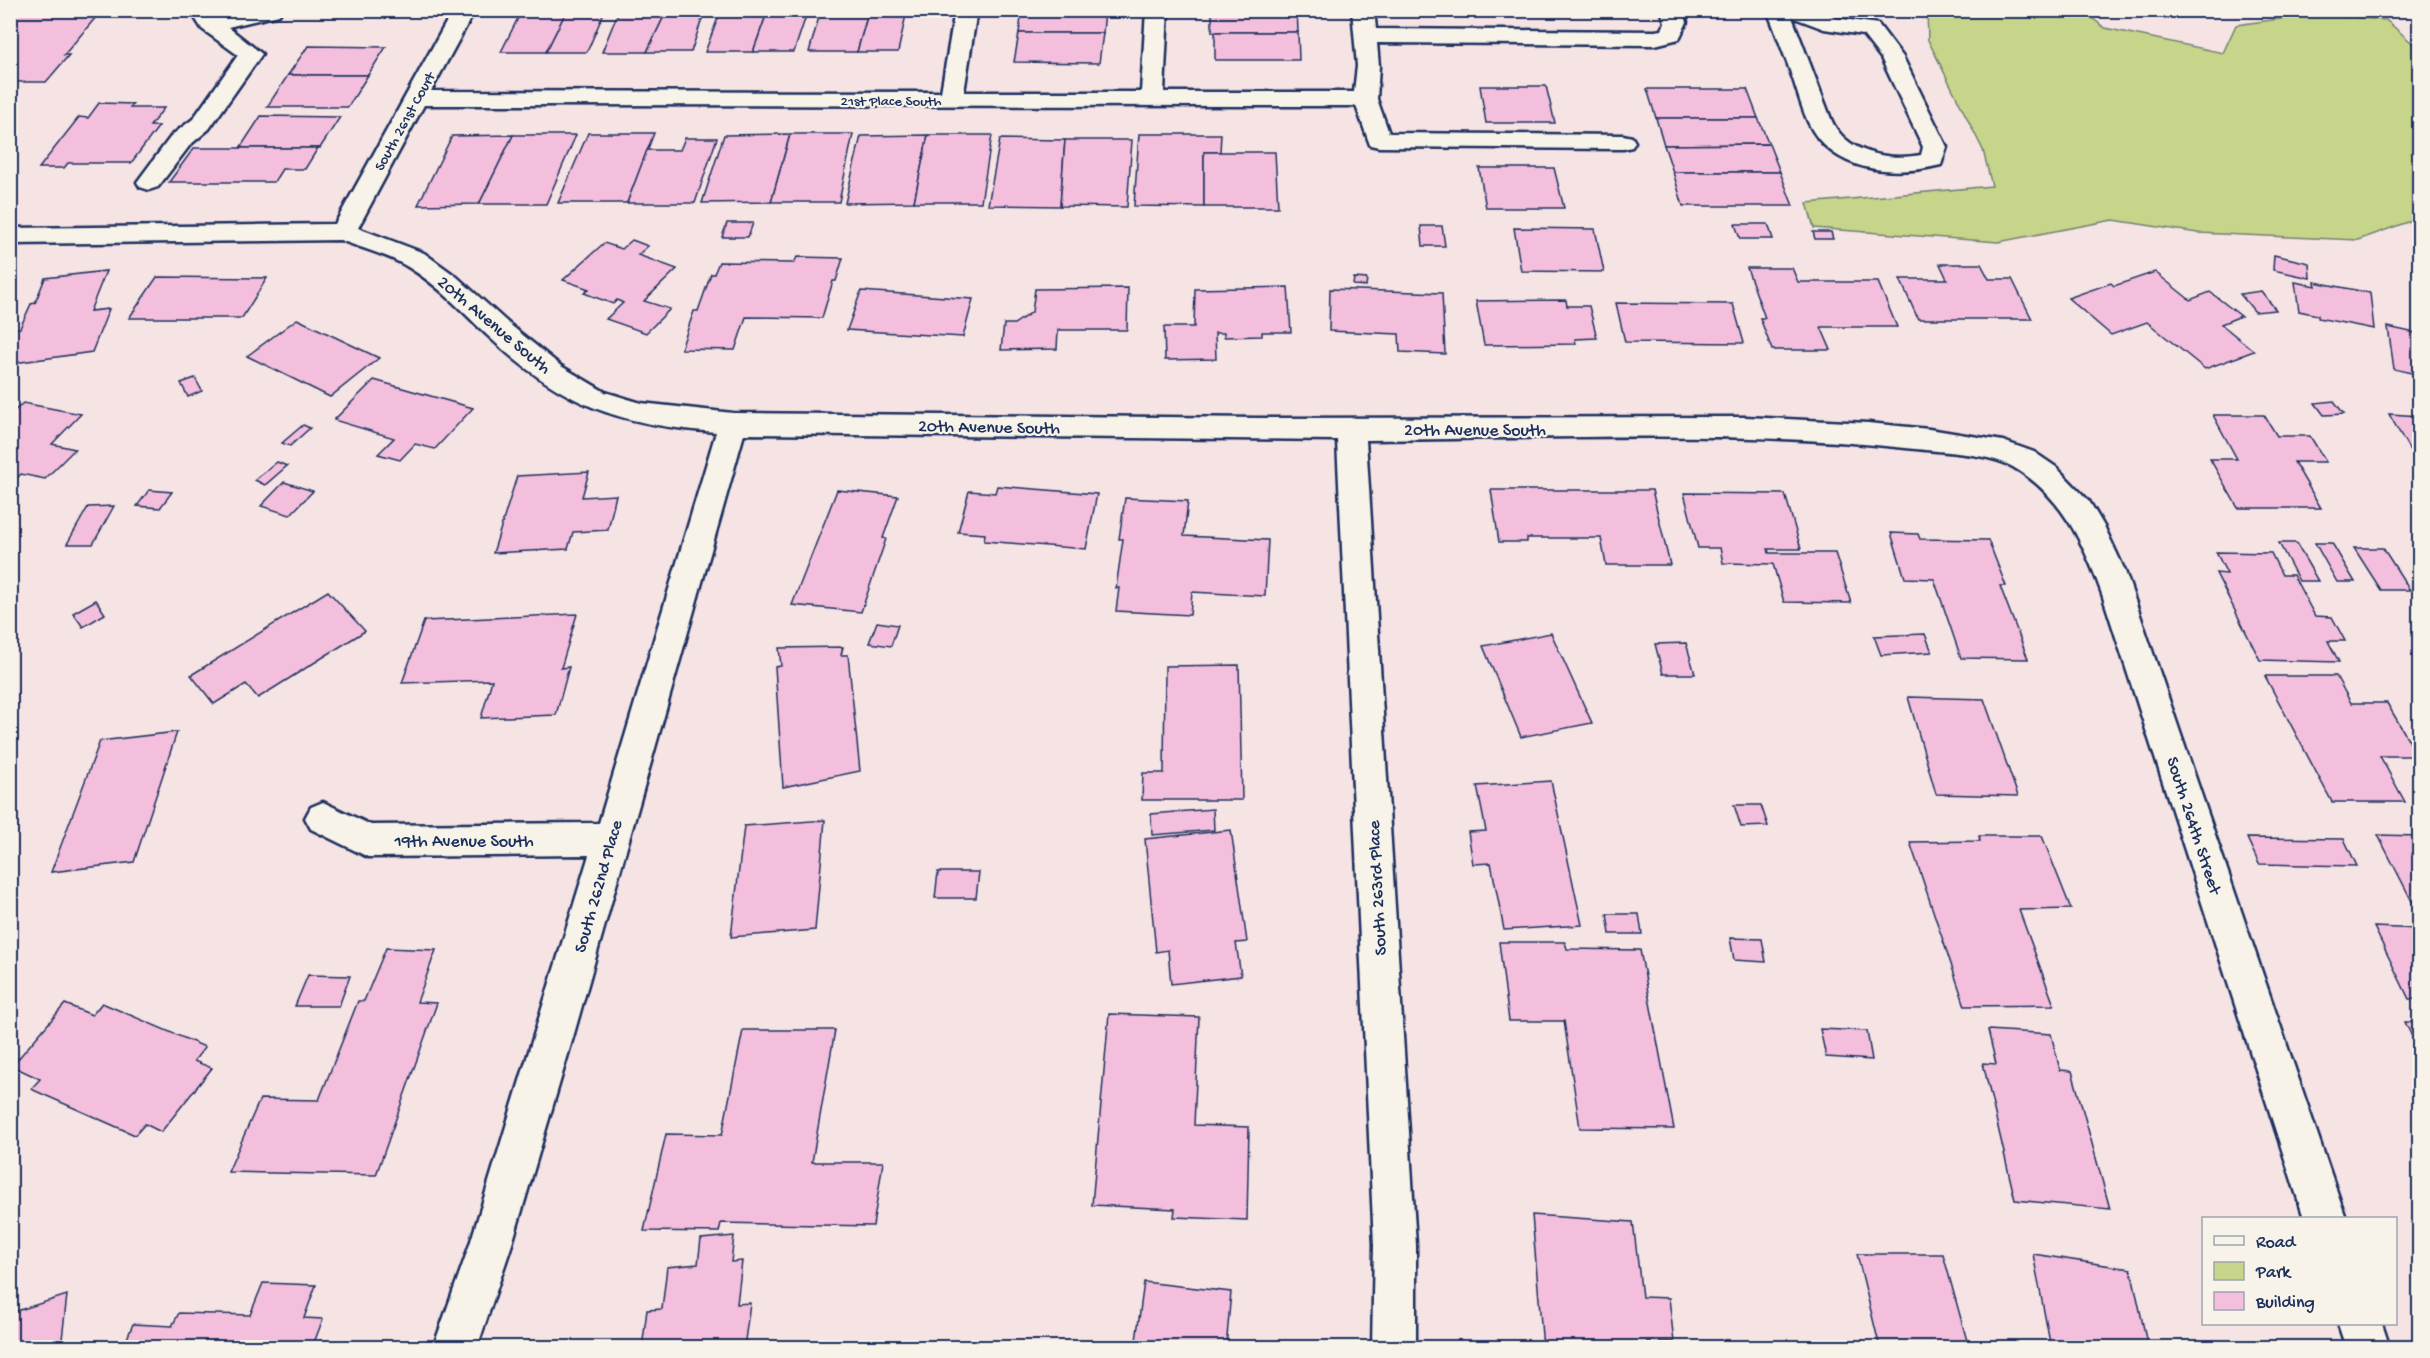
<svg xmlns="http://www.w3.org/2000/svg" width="2430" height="1358" viewBox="0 0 2430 1358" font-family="'Gochi Hand',sans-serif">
	<rect width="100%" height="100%" fill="#f6e3e4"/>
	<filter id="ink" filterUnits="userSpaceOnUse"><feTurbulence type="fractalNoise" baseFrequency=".0167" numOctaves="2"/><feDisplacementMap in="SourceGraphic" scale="12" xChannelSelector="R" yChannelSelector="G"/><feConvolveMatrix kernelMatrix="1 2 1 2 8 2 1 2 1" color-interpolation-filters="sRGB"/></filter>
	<g filter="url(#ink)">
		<!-- green -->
		<polygon fill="#c6d589" stroke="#708274" stroke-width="1.5" points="1927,11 2083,11 2105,28 2223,53 2236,25 2314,14 2386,20 2419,49 2419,218 2358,240 2198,233 2113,220 1998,242 1814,228 1807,203 1992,186 1983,150 1928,40"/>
		<!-- building -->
		<g fill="#f3bfdc" stroke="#1b2f5e" stroke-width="1.5">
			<polygon points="14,10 102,10 64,55 69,55 46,82 10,82 10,14"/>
			<polygon points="522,10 567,10 546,52 501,52"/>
			<polygon points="567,10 605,10 587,52 546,52"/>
			<polygon points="619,10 667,10 647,52 602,52"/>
			<polygon points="667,10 705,10 691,52 647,52"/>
			<polygon points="721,10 768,10 753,52 705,52"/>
			<polygon points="768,10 808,10 794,52 753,52"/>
			<polygon points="821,10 869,10 857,52 809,52"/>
			<polygon points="869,10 907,10 898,52 857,52"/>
			<polygon points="1022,10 1105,10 1103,33 1019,33"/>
			<polygon points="1212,10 1297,10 1298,32 1212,32"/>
			<polygon points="1850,10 1916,10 1917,13 1850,12"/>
			<polygon points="1215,32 1298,32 1299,60 1215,60"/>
			<polygon points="1019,33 1103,33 1099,63 1014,62"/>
			<polygon points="308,46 386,47 368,75 288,75"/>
			<polygon points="288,75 368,75 348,107 267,107"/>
			<polygon points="1480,86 1546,86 1555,123 1486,123"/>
			<polygon points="1647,89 1747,89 1758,118 1656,118"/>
			<polygon points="99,103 133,104 130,108 164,108 150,126 159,126 131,163 68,163 64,168 39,168 79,117 88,118"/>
			<polygon points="261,116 340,117 320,148 240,148"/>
			<polygon points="1656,118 1758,118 1769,144 1664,145"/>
			<polygon points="588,133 654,133 627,203 558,203"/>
			<polygon points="790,134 853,134 839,202 771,202"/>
			<polygon points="790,134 771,202 702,203 724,135"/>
			<polygon points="1139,134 1221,134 1220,152 1204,152 1204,207 1134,206"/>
			<polygon points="513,135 576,135 546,204 479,204"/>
			<polygon points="513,135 479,204 418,205 452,136"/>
			<polygon points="928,135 914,202 845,203 861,136"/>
			<polygon points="928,135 992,135 981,202 914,202"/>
			<polygon points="685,138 717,138 695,203 627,203 647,150 680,150"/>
			<polygon points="1000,139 1065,140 1060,206 988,205"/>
			<polygon points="1065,140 1132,140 1127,207 1060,206"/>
			<polygon points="1769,144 1780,172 1673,172 1664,145"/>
			<polygon points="194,148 318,148 305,169 282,169 274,182 169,182"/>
			<polygon points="1204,152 1275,152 1278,207 1204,207"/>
			<polygon points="1479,168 1554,168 1564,208 1486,208"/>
			<polygon points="1673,172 1780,172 1793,206 1683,206"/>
			<polygon points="727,223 753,223 748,237 722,237"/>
			<polygon points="1735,224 1768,224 1773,239 1740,239"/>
			<polygon points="1421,226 1442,226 1445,246 1423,246"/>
			<polygon points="1514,228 1595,229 1604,272 1521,271"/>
			<polygon points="1813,232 1831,232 1833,239 1815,239"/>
			<polygon points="632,240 648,246 638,255 677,269 644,301 670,309 646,333 606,319 623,303 617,300 613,304 584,293 589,289 563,280 604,243 622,249"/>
			<polygon points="2274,255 2309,263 2310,278 2273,270"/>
			<polygon points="797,257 843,258 836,281 833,281 822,318 746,317 735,350 681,349 694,311 698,311 711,274 714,274 719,262 794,263"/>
			<polygon points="1940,264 1981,264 1989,279 2012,279 2032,319 1918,319 1900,279 1947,279"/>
			<polygon points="1747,268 1792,268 1798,282 1878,282 1897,327 1821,327 1831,350 1772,350 1760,318 1765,318"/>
			<polygon points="106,271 90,311 109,309 92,352 14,363 10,366 10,329 20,328 31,304 35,303 45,278"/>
			<polygon points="2155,272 2190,300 2210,292 2241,316 2221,324 2254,351 2205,369 2147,322 2111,335 2068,298 2111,283 2114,286"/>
			<polygon points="157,277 267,278 242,318 129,318"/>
			<polygon points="1354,278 1367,279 1366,286 1353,285"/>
			<polygon points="2295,282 2316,286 2315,282 2370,293 2374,329 2318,318 2318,315 2299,311"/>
			<polygon points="1288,287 1291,332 1262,332 1262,336 1224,337 1224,333 1215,333 1216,359 1165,360 1164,327 1194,327 1195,289"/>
			<polygon points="1128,288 1127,330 1058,330 1057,349 1001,350 1004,324 1014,324 1032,312 1035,289"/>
			<polygon points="1330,289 1442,293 1445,354 1400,352 1399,334 1329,331"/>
			<polygon points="861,291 973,299 963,337 847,330"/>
			<polygon points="2261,291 2276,310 2255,312 2240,294"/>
			<polygon points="1566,300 1567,306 1589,306 1597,338 1575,339 1576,344 1484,345 1476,301"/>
			<polygon points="1616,303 1733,304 1744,343 1625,342"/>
			<polygon points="297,319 379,358 330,397 247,356"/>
			<polygon points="2388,327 2420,334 2420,375 2394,369"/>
			<polygon points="195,378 202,391 188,397 181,383"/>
			<polygon points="374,380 473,408 435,449 415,444 400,460 378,454 394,438 334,420"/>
			<polygon points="2334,401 2344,414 2324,415 2315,403"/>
			<polygon points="23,403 81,414 52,444 75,449 45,479 21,474 10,485 10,415"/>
			<polygon points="2389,414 2420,416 2420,468"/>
			<polygon points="2213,415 2264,415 2277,436 2310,436 2326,462 2294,462 2321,508 2238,508 2210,459 2237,459"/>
			<polygon points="303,425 310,428 290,446 282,443"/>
			<polygon points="277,462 287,466 265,485 255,480"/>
			<polygon points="589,472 582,497 616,495 608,530 573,532 568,549 493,553 517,476"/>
			<polygon points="284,482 313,491 290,515 261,506"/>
			<polygon points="997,486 1097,494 1086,549 984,541 985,534 958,532 969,491 995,493"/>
			<polygon points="149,490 172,492 160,508 137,506"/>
			<polygon points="837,490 898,496 883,538 886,539 861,612 792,605"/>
			<polygon points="1491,490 1652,490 1670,565 1606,565 1601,538 1527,538 1527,542 1499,542"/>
			<polygon points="1684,493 1785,494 1801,549 1768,549 1769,553 1835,553 1851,603 1784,602 1773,564 1723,563 1720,548 1698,548"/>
			<polygon points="1125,498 1188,501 1184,536 1268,540 1265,596 1192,592 1190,615 1116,611 1119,588 1116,588 1123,539 1119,539"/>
			<polygon points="114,506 93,544 67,544 88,507"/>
			<polygon points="1891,533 1918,534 1920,539 1988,540 2006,586 2000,586 2028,659 1961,658 1934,579 1905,578"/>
			<polygon points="2279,543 2296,543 2318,581 2299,581"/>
			<polygon points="2315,543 2332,543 2355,582 2337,582"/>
			<polygon points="2354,548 2383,548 2410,590 2381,590"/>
			<polygon points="2216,552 2271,553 2282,575 2293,575 2315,616 2332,617 2345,641 2328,641 2339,662 2260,660 2216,573 2227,574"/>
			<polygon points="328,591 365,631 258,698 246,684 214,704 191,675"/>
			<polygon points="96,600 105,614 83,627 73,613"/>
			<polygon points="577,614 561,668 569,667 556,715 481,718 492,680 402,683 424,621"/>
			<polygon points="877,622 898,625 891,646 869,643"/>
			<polygon points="1551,633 1592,723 1521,737 1483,646"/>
			<polygon points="1925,634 1932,652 1881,655 1874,636"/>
			<polygon points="1686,643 1695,674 1663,674 1655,644"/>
			<polygon points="843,647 841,655 848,655 860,771 783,787 775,667 781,666 779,648"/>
			<polygon points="1239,665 1242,800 1142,800 1143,773 1164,773 1165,666"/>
			<polygon points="2265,676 2336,676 2351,703 2387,703 2418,756 2380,756 2405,802 2332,802"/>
			<polygon points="1908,697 1984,699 2018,796 1936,794"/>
			<polygon points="177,732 134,862 51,872 100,741"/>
			<polygon points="1551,781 1582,925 1504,930 1491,863 1473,864 1468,832 1486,831 1477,786"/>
			<polygon points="1734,805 1761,805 1768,826 1741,827"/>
			<polygon points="1213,809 1214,830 1152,835 1151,814"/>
			<polygon points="825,820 815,930 731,937 744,826"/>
			<polygon points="1231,830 1247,942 1236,943 1241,976 1171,984 1168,950 1156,952 1145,839"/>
			<polygon points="2378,835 2420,836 2420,917"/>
			<polygon points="1979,836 2042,836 2071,909 2019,910 2054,1005 1965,1006 1910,842 1980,841"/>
			<polygon points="2247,838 2344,839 2357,866 2259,864"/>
			<polygon points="938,872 979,872 976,898 935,898"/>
			<polygon points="1607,914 1639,914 1642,934 1610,934"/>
			<polygon points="2374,927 2420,929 2420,999 2409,999"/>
			<polygon points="1730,938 1762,939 1766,962 1734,960"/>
			<polygon points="1499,942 1565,942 1567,949 1640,950 1674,1129 1580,1128 1564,1021 1509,1021"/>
			<polygon points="386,948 436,950 417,1002 437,1003 376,1175 228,1172 260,1099 319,1100 358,1001 364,1001"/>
			<polygon points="308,975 350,976 339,1006 295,1006"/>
			<polygon points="102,1003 205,1047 194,1061 212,1068 161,1132 145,1124 135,1135 31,1089 40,1079 12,1066 65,1004 92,1015"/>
			<polygon points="1109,1014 1199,1017 1194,1125 1249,1127 1247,1220 1174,1217 1175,1209 1092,1205"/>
			<polygon points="2405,1022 2420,1022 2420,1053"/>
			<polygon points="1820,1029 1867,1031 1872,1060 1826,1057"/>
			<polygon points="743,1030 835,1030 812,1162 883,1162 873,1226 721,1223 719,1232 644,1231 666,1134 722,1135"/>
			<polygon points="1988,1030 2051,1034 2060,1070 2072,1071 2110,1209 2015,1200 1983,1063 1996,1064"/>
			<polygon points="1532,1215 1633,1222 1642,1297 1669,1298 1674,1342 1647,1341 1647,1348 1543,1348"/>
			<polygon points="734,1236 731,1262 742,1261 737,1304 750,1303 744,1348 642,1348 647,1310 662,1309 667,1267 698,1264 701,1239"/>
			<polygon points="1857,1254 1943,1254 1969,1348 1880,1348"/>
			<polygon points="2033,1254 2131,1269 2148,1348 2051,1348"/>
			<polygon points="1144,1282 1231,1292 1226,1348 1135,1348"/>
			<polygon points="263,1283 316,1285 304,1318 323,1319 312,1348 123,1348 133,1324 172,1326 179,1313 250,1315"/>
			<polygon points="67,1295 61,1348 10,1348 10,1313"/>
		</g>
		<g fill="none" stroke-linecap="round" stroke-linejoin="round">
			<!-- minor casing -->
			<g stroke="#1b2f5e" stroke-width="5">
				<g id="minor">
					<polygon points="190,10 212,10 216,16 240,10 282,10 279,15 228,27 262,54 209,129 190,145 158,187 149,190 140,187 137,182 172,135 193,119 238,55 202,29"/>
					<path d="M 453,10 L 475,10 L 431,91 L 941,92 L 955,10 L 977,10 L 964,92 L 1141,92 L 1146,10 L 1168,10 L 1164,92 L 1354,92 L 1357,66 L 1352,10 L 1374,10 L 1376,29 L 1655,31 L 1662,30 L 1665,22 L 1661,10 L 1683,10 L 1687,22 L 1679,39 L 1655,45 L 1377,43 L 1379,66 L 1377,99 L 1389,133 L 1623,135 L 1632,137 L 1635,142 L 1632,147 L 1623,149 L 1379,147 L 1370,145 L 1356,106 L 424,105 L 358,228 L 424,253 L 457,277 L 508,323 L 561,366 L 605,392 L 641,403 L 733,413 L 1260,418 L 1745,417 L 1868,423 L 1929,429 L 2003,441 L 2034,452 L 2056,467 L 2089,501 L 2105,528 L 2125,571 L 2346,1218 L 2304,1218 L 2102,594 C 2084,544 2062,495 2013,467 C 1985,452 1938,452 1906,448 C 1727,429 1546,439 1366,440 L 1416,1245 L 1416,1348 L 1372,1348 L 1374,1245 L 1337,440 L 744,434 L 574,1034 L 512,1244 L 477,1348 L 433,1348 L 470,1244 L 589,855 L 368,857 L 311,829 L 305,818 L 311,807 L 323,802 L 371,825 L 599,823 L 716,432 C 617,425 560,404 487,335 C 462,311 438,285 408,267 C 387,254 363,249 340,240 L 10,244 L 10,228 L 335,224 Z"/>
					<path d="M 1767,10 L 1816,10 L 1836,18 L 1878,24 L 1903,57 L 1947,147 L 1941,165 C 1893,177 1832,173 1808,122 C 1802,109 1798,94 1793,79 C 1785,56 1776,33 1767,10 ZM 1792,17 L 1824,29 L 1863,35 L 1881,58 L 1923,147 L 1921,155 C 1888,161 1845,153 1831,119 Z"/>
					<polygon points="2338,1324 2382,1324 2390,1348 2346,1348"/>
				</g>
			</g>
			<!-- minor -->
			<use href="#minor" fill="#f7f3e8" fill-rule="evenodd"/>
		</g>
	</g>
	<g text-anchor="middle" stroke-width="4.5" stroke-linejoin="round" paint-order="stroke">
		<!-- far-street labels -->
		<g font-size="15" fill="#1b2f5e" stroke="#f7f3e8">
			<text x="891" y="105">21st Place South</text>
			<text transform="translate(404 121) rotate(-61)" y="5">South 261st Court</text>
		</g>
		<!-- street labels -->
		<g font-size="18" fill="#1b2f5e" stroke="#f7f3e8">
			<text transform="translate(495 324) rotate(40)" y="6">20th Avenue South</text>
			<text transform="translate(989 426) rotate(1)" y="6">20th Avenue South</text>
			<text x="1475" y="435">20th Avenue South</text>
			<text transform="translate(2195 825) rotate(72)" y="6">South 264th Street</text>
			<text x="464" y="846">19th Avenue South</text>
			<text transform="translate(597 886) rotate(-74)" y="6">South 262nd Place</text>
			<text transform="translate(1376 888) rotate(-93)" y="6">South 263rd Place</text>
		</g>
	</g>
	<!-- margin -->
	<rect width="2430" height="1358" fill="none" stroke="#f7f3e8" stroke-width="36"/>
	<rect x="18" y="18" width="2394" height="1322" fill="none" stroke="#1b2f5e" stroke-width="2" filter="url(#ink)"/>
	<!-- legend -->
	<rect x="2202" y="1217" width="195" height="108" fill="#f7f3e8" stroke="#9fa5b1" stroke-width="1.5"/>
	<rect x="2214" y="1236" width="30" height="9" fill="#f7f3e8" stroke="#9fa5b1" stroke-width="1.5"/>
	<text x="2256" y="1247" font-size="18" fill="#1b2f5e">Road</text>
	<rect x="2214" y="1262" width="30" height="18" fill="#c6d589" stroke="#9fa5b1" stroke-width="1.5"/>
	<text x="2256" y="1277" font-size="18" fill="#1b2f5e">Park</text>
	<rect x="2214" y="1292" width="30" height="18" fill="#f3bfdc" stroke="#9fa5b1" stroke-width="1.5"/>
	<text x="2256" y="1307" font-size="18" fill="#1b2f5e">Building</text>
</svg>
